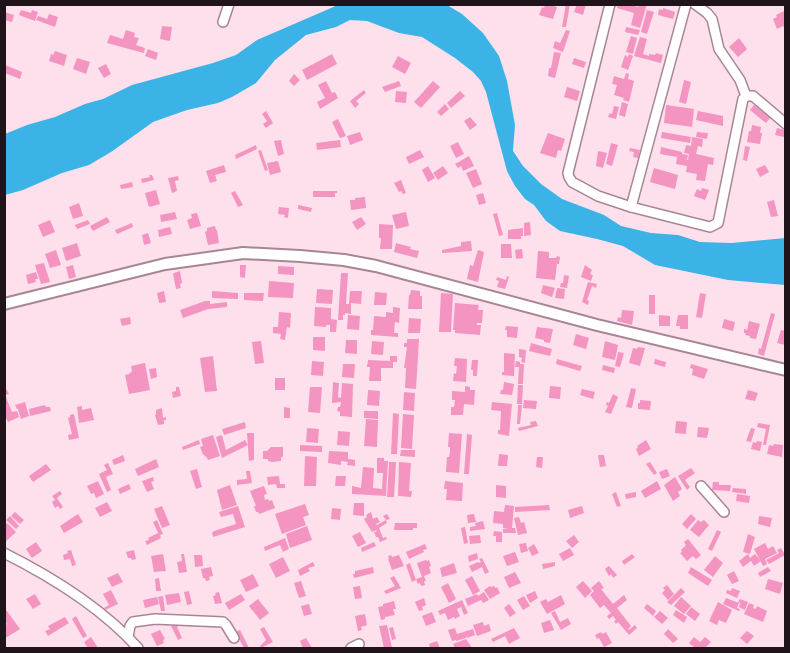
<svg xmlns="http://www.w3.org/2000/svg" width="790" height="653" viewBox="0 0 790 653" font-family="'Varela Round',sans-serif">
	<rect width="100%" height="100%" fill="#fee0ec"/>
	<!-- water -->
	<polygon fill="#3bb3e6" points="338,5 447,5 462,14 483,33 499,56 507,81 515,125 513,151 523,166 541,184 562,199 604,215 621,226 651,233 678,235 700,242 731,243 785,238 785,285 728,280 655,265 623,246 597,239 560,231 546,221 534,205 525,199 515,186 507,171 486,92 481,81 473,72 455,58 422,37 399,33 367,21 350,20 336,27 306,35 275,60 256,83 232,97 218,103 187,110 153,122 111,152 89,165 62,173 23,190 5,195 5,134 27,125 55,117 85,104 103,99 132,85 213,63 236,55 257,40"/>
	<!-- building -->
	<g fill="#f494c1">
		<polygon points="545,4 557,7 553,19 539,15 542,7 544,8"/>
		<polygon points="566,4 570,4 566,27 562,27"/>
		<polygon points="577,4 586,4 583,15 574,12"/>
		<polygon points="618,4 628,4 638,7 639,4 647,4 640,28 631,25 634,13 617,8"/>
		<polygon points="663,8 675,12 673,19 658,15 659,9 663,10"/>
		<polygon points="21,10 31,13 32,10 38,12 35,21 19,15"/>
		<polygon points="647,10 654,12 647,34 641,32"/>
		<polygon points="786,10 786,31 783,26 777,29 773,19 777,17 776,15"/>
		<polygon points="4,12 14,15 12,22 4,20"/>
		<polygon points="49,14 58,17 55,27 36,20 38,16 47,19"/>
		<polygon points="162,26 172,27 170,41 160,39"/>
		<polygon points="626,27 640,30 638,35 625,32"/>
		<polygon points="126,30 135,33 134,37 139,38 136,45 145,48 144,53 107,43 110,35 123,39"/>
		<polygon points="566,30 570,31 563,52 553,48 555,41 560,43"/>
		<polygon points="631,36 637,38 633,54 626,52"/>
		<polygon points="640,37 647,39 643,54 649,56 649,54 655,55 656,53 663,55 661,63 634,56"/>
		<polygon points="739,38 747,49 738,57 729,47"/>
		<polygon points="148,49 158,53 156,60 145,56"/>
		<polygon points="55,51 67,55 64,66 49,61 51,54 53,55"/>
		<polygon points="554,52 561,53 555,78 548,76 549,68 551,68"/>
		<polygon points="332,54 337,64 307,80 302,70"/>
		<polygon points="629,54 633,56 628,70 621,67 625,55 628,57"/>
		<polygon points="398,56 411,63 405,74 392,67"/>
		<polygon points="77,58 90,62 86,74 73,69"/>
		<polygon points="574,58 586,62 584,68 572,64"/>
		<polygon points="106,64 111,74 104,78 98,68"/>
		<polygon points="5,65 22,72 20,79 5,73"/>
		<polygon points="626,73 629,74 628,79 634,81 629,102 623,100 624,98 614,95 617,85 612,84 614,76 624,79"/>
		<polygon points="294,74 300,80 294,86 289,81"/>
		<polygon points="684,80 691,82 686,104 679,102"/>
		<polygon points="326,81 332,93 335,92 338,98 320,109 317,102 325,98 318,85"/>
		<polygon points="399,81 401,86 385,92 382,87"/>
		<polygon points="433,81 440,87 421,108 414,102"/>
		<polygon points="567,87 580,91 577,101 564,97"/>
		<polygon points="364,90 366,93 356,101 359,104 355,108 350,101"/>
		<polygon points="396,91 407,92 406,103 395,102"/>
		<polygon points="460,91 465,96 451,108 447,103"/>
		<polygon points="622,102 628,104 625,117 619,115"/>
		<polygon points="445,104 449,109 441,116 437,112"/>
		<polygon points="666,105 694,109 692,127 664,123"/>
		<polygon points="754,105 770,118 766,123 750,110"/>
		<polygon points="614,106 619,107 616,119 608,117 610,113 612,114"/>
		<polygon points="266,111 273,123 266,128 263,124 267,121 262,114"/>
		<polygon points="698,111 723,116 723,126 696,120"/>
		<polygon points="470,117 477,125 470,130 464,121"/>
		<polygon points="338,119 346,136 340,138 332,122"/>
		<polygon points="752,125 761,127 760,133 762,133 760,144 747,142 749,131 751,131"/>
		<polygon points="777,128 785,130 784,137 775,135"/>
		<polygon points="360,132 363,140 350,145 347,136"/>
		<polygon points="662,132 691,137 690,143 661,138"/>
		<polygon points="697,132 708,133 707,139 696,137"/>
		<polygon points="548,133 565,139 561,151 558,150 556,158 540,153"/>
		<polygon points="692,137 703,139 702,147 698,146 696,154 714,158 713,165 708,164 705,181 696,180 697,174 686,172 687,166 676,164 677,157 660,154 661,147 682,152 682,154 688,155 687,160 688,160 689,154 684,153 686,145 691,146"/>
		<polygon points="281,140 284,154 278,156 274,141"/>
		<polygon points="340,140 341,147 317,150 316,143"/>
		<polygon points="458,142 464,154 456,158 450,146"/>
		<polygon points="611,143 618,145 612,166 606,164"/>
		<polygon points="256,145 257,149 236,159 235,155"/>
		<polygon points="745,146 750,147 747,161 743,160"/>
		<polygon points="630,148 640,150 638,158 633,157 634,152 629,151"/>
		<polygon points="261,150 268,170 265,171 258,151"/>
		<polygon points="420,150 424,157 409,164 406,157"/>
		<polygon points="598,151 607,153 603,168 596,166"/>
		<polygon points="469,156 474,166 463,171 461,166 458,168 455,164"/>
		<polygon points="278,161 281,172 270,175 267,163"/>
		<polygon points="224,165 226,172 215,175 217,181 210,183 206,171"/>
		<polygon points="765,165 769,172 760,177 756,169"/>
		<polygon points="428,166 435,178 428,182 422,170"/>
		<polygon points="443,166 448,173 438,180 433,173"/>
		<polygon points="654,168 678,175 675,189 650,182"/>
		<polygon points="476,169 482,184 473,188 466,173"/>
		<polygon points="149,175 152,175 154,180 142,183 141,179 150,177"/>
		<polygon points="178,176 179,180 175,181 177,191 172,193 168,178"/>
		<polygon points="401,180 406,193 403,194 401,191 399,192 394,183"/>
		<polygon points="132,182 133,187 121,189 120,185"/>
		<polygon points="702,188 709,190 705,200 694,196 697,189 701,191"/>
		<polygon points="156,190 160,204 149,207 145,193"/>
		<polygon points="235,191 243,205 238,207 231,193"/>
		<polygon points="313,191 337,191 337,193 335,193 335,197 313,197"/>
		<polygon points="483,193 486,203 479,205 476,195"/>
		<polygon points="365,197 366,208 351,210 350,200 355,200 355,198"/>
		<polygon points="774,200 778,216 771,217 767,202"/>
		<polygon points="79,203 83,216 73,219 69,207"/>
		<polygon points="298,205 312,208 311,212 298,209"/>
		<polygon points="279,207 289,208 288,218 284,217 285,215 278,214"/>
		<polygon points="175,212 177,219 161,222 160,215"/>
		<polygon points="406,212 409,226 396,229 392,215"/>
		<polygon points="197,213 201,226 190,229 187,220 192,218 191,214"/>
		<polygon points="497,213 503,235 499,236 493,214"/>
		<polygon points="107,217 110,222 93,231 90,226"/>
		<polygon points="361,217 366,224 357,230 352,222"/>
		<polygon points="50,220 55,232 43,237 38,225"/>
		<polygon points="88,220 90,224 77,229 75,225"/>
		<polygon points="530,222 531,235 524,236 524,223"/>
		<polygon points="132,223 133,227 117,234 115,230"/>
		<polygon points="379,224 393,225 392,249 380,249 381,238 379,238"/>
		<polygon points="215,226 216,230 217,230 219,243 208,245 205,232 207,231 207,228"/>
		<polygon points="170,227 172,234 159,237 158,230"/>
		<polygon points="523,228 523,236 521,236 521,239 508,239 508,230"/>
		<polygon points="148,233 151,243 144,245 142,235"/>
		<polygon points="471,241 472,251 442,253 442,250 461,246 461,242"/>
		<polygon points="77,243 81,256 66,261 62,248"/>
		<polygon points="396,243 411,247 410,249 419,251 417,258 394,252"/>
		<polygon points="501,244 511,244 512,258 501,258"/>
		<polygon points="522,249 523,258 516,259 515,250"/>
		<polygon points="56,250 61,265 50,268 45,254"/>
		<polygon points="478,250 484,252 478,282 467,279 470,265 473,266"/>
		<polygon points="538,251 549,252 549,258 556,258 557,256 560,257 559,264 557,264 555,280 536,278"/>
		<polygon points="44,263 50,282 41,284 35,265"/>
		<polygon points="73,265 76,277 69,279 66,267"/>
		<polygon points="240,265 246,265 245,278 240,277"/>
		<polygon points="585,265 592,270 590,274 593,275 591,281 581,277"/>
		<polygon points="278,266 294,267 294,275 278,274"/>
		<polygon points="180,271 182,283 180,284 181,288 176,289 173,274 174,273"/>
		<polygon points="36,272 38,279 35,279 36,282 28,284 26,275"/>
		<polygon points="341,273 348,273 346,304 349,304 350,291 362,291 361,304 351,303 351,314 345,313 345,315 343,315 343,320 338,320"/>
		<polygon points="564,275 569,276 567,288 560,287 561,283 563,283"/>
		<polygon points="507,276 509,277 505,289 497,287 499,281 496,280 497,277 506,280"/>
		<polygon points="269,281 294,283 293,298 268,297"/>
		<polygon points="588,282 597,284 596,288 592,286 587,300 589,301 588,305 582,302"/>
		<polygon points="543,285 555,288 552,297 541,293"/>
		<polygon points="557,288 565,289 564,299 555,298"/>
		<polygon points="317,289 333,290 332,304 316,303"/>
		<polygon points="411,290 420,291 420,296 422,296 422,309 408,309 409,295 410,295"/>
		<polygon points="164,291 166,302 159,303 157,293"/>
		<polygon points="212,291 238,293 238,299 212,298"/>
		<polygon points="375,292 387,293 386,305 374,305"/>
		<polygon points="244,293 264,293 263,301 244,300"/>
		<polygon points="441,293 453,294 451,332 439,332"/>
		<polygon points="700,293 706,294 702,318 696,317"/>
		<rect x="649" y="295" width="6" height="19"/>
		<polygon points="205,301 210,301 210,304 227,302 227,307 208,309 183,318 180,310"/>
		<polygon points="455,303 479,305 478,310 483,310 482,323 477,323 477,325 481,325 480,335 455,333 455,330 453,330"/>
		<polygon points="315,307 331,308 331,319 337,320 336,332 330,332 330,325 326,325 326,327 314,326"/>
		<polygon points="393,307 400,308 399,323 395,322 394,333 398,333 398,337 371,335 371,330 373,330 374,316 386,317 386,312 393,313"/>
		<polygon points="622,310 634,311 632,325 617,321 618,317 621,318"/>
		<polygon points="279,312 291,313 290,328 287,327 285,340 280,339 281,334 273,333 273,327 278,327"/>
		<polygon points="771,313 775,314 764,356 758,354 759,348 761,349"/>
		<polygon points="348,315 360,316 359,330 347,329"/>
		<polygon points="659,315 670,316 670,326 659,326"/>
		<polygon points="678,315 688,315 688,329 680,329 680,326 676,326"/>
		<polygon points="130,317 131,324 122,326 120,319"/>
		<polygon points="409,318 421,319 420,333 408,333"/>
		<polygon points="724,319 735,322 733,331 722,328"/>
		<polygon points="749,321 760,324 756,339 750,338 750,336 745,335 746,333 744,333 744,329 747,330"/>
		<polygon points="506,326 518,327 517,338 507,337 507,330 505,330"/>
		<polygon points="537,327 553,329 550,343 544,342 544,340 535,338"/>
		<polygon points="781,330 786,331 786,345 777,343"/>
		<polygon points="576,334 589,338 586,349 573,345"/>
		<polygon points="313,337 325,337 325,351 313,350"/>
		<polygon points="407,339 419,339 416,389 405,388 406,368 404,368 407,347 404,347 404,343 407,343"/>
		<polygon points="346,340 357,340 357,354 345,353"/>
		<polygon points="261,341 264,363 255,364 252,342"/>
		<polygon points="372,341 384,342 383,355 371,354"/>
		<polygon points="605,341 618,345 615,360 602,357"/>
		<polygon points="531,343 552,349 550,356 529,351"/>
		<polygon points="638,347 645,348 640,366 629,363 633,348 637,349"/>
		<polygon points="519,349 526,350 525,363 521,362 522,358 519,357"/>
		<polygon points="618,352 624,353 620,367 615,366"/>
		<polygon points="504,353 515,354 514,376 502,375 502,372 504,372"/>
		<polygon points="213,356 217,391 205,392 200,358"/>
		<polygon points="390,356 397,356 397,362 393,362 393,368 381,368 381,381 369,381 370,367 367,367 368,360 390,361"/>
		<polygon points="455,358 467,359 466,382 453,381 454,373 456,374 457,366 454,366"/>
		<polygon points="557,359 582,366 580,371 556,364"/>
		<polygon points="655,359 666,362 665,367 654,364"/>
		<polygon points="472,360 478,360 477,376 473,376 473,370 471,370"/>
		<polygon points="312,361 324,362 323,376 311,375"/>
		<polygon points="516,361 520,362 520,364 524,364 523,384 518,384 519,367 515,367"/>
		<polygon points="145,363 150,390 129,394 125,375 129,374 132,371 131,366"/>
		<polygon points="343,364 355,364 354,378 342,377"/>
		<polygon points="691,364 708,369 704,379 692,375 693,369 690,368"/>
		<polygon points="603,365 615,368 614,373 602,370"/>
		<polygon points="156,368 157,377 151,379 149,369"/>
		<rect x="275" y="378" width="10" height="12"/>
		<polygon points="333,382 339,383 338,397 341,398 342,383 353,384 352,417 340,416 340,412 337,411 338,407 340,407 341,402 332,403"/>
		<polygon points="504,382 514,384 512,395 500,394 501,390 503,390"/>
		<polygon points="518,385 523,385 522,404 517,404"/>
		<polygon points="465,386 470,387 470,390 475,390 474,405 464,404 463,415 451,415 451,407 454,407 455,400 452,400 452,391 465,392"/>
		<polygon points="550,386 561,387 560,399 549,398"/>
		<polygon points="176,387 179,387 181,396 173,398 172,392 176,391"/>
		<polygon points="310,387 322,387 320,413 308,412"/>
		<polygon points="631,388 636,389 632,408 626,407"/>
		<polygon points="582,389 595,392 593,399 580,395"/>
		<polygon points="4,390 7,390 9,394 5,395 12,412 17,411 19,417 8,422 4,414"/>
		<polygon points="368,390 380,391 379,406 367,405"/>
		<polygon points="748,390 758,393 755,401 745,399"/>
		<polygon points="404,392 415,393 414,411 403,410"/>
		<polygon points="613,394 618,397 611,414 605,412 608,406 606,405 607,402 609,403"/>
		<polygon points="524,400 537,401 536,409 523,408"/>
		<polygon points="640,400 651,401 650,410 638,409 638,403 640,403"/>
		<polygon points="25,402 29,416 21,419 18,409 17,409 15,405"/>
		<polygon points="492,402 512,404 509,436 498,434 498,430 500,430 501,411 491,410"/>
		<polygon points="45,405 46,407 50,407 51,411 30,416 29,409"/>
		<polygon points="518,405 522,405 520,424 517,424"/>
		<polygon points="82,406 82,410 91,408 94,420 79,423 77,407"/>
		<polygon points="284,407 290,408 290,418 284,418"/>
		<polygon points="162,408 163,418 166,417 166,420 164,420 164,424 158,425 155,415 156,414 156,410"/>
		<polygon points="364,411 378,411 378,419 364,418"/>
		<polygon points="393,413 399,414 397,454 391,454"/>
		<polygon points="74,414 79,438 69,440 68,435 72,434 68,418 70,417 70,415"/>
		<polygon points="403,414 414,415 412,449 401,448"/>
		<polygon points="366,419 378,420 377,447 364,446"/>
		<polygon points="536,421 538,426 519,431 518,428 531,425 530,422"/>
		<polygon points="676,421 687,422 686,434 675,433"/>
		<polygon points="245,422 246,428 224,435 222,429"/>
		<polygon points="758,423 770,425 766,445 763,445 766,429 757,427"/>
		<polygon points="698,427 709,428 707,438 697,437"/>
		<polygon points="307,428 319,429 318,443 306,442"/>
		<polygon points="751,428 755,429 751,442 746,441"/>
		<polygon points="338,431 350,432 349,446 337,445"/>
		<polygon points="247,433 254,433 254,460 249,461"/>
		<polygon points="449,433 462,434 459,473 446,472 447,457 449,457 450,452 450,447 448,447"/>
		<polygon points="467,434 472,435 469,474 464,474"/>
		<polygon points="213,435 220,456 208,460 206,456 205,457 204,454 203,455 200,447 203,446 201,439"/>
		<polygon points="222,435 226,450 245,440 248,445 222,458 216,437"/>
		<polygon points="199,440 200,444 183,450 182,447"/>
		<polygon points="646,440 651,449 639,456 636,449 638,448 637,446"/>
		<polygon points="757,441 762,442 760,451 751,449 753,442 756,443"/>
		<polygon points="774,444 783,445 782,457 767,454 769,445 773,446"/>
		<polygon points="300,445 322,446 322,452 300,451"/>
		<polygon points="271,447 283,447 283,457 281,457 281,461 272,462 268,461 268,459 263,459 263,451 267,451"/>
		<polygon points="401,450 415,450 415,457 400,456"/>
		<polygon points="329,451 348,452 348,459 355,460 355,466 347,465 348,462 341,461 341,465 328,463"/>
		<polygon points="499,454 508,455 507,466 498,466"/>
		<polygon points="123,455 125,461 114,465 112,460"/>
		<polygon points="598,455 604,455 606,466 600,467"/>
		<polygon points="305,456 317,457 316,486 304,486"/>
		<polygon points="537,457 543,457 542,468 536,467"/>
		<polygon points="377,458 384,458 384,461 388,461 386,496 352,494 352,486 361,488 363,467 374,468 373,488 382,489 383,473 377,473"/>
		<polygon points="156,459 159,467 138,476 135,469"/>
		<polygon points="389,462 396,462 394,497 387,497"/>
		<polygon points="399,462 411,463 409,491 412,491 411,497 398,496"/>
		<polygon points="650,462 657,473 654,475 646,464"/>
		<polygon points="108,463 113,474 106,477 111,490 107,492 99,474 107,470 104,465"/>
		<polygon points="46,464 51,470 33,482 29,476"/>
		<polygon points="691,468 695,473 685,480 690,487 687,490 678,476"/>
		<polygon points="197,469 202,487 196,489 190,471"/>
		<polygon points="667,469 670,476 662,479 659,472"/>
		<polygon points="246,471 250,471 252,483 237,485 237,480 247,479"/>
		<polygon points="279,476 280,484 285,484 285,488 277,488 276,484 268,485 267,477"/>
		<polygon points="336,476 346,476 345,486 335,486"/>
		<polygon points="153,477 154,481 151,482 154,489 147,492 142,481"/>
		<polygon points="675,477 682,489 678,492 680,496 673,501 664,485"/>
		<polygon points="98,481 104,494 96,498 94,493 91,494 87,486"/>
		<polygon points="445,481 463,483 462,501 446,500 447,489 444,489"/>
		<polygon points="657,481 661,489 645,498 641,491"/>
		<polygon points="713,482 719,482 719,485 731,485 730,491 712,490"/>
		<polygon points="129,484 131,489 120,494 118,489"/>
		<polygon points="230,485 237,505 222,510 217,490"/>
		<polygon points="496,485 506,486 506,498 496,497"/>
		<polygon points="264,486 267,494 264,495 265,500 268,499 269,501 272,500 275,508 259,514 258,512 256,512 254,506 256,506 250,491"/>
		<polygon points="733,488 746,489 746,494 732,492"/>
		<polygon points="60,491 62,494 57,498 63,507 60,509 58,506 55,508 52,502 55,500 52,496"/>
		<polygon points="616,492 621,506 617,507 612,494"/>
		<polygon points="636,492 636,497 626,499 625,494"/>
		<polygon points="737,494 750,496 749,503 736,501"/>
		<polygon points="107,502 112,511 100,517 95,508"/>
		<polygon points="354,503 364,503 364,516 353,515"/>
		<polygon points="305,504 309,515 303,517 306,525 282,534 275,514"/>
		<polygon points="505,505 514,506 512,528 515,528 516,533 503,533 503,529 509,528 503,528 503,524 493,523 494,511 504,512"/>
		<polygon points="549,505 550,510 515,512 515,507"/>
		<polygon points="162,506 170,525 162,528 154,509"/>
		<polygon points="238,506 245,527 213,537 212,533 214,531 236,524 233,514 221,517 219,512"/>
		<polygon points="582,506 584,513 570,518 568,510"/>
		<polygon points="332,508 341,509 340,520 331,519"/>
		<polygon points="15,512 24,520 20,524 11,516"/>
		<polygon points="371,512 373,519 377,517 380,522 376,524 377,525 386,520 383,516 387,514 390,519 386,520 387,523 379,528 383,538 386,537 387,539 380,542 378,537 376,537 374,532 377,531 376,530 372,532 364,519 367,517 366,515"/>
		<polygon points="78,514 83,522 64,533 60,526"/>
		<polygon points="474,514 476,522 468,523 467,515"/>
		<polygon points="691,514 696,519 687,529 682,524"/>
		<polygon points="10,516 19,526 16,529 6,520"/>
		<polygon points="759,516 772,518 770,527 758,524"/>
		<polygon points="519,517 521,523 524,522 527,533 518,535 514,518"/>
		<polygon points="157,520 163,534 160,535 161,538 147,545 145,541 149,540 148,538 158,533 153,522"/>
		<polygon points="698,520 701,522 704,520 709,525 699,537 690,530"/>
		<polygon points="483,521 485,529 470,531 470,527 476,526 475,523"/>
		<polygon points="7,523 16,532 4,543 4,525"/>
		<polygon points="395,523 417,523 417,528 413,528 413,530 394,530"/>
		<polygon points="307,526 312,540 290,548 286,534"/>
		<polygon points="465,527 468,543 464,544 461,528"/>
		<polygon points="717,530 721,532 712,551 708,549"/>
		<polygon points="494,531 502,532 502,542 496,542 496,536 493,536"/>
		<polygon points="360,532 366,543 358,547 352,536"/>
		<polygon points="748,534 755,537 750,554 743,552"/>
		<polygon points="480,535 481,543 470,544 469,536"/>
		<polygon points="574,535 579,542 572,548 566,541"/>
		<polygon points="285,538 289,549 283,552 280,545 265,551 264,547"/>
		<polygon points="688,539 701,555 696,559 693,556 687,561 680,553 682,552 681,550 686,545 684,542"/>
		<polygon points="36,542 42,551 32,558 26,549"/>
		<polygon points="374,542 376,546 362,552 361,548"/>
		<polygon points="526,543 528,551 521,553 519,544"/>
		<polygon points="765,543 768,549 773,546 777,553 765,559 767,564 763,566 754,549"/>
		<polygon points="425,544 427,549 423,550 424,552 409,559 406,552"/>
		<polygon points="534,544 539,553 532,556 528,548"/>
		<polygon points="570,548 574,555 563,561 559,554"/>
		<polygon points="781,548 785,555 769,564 766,560 779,553 777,550"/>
		<polygon points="71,550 76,565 72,566 70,559 64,560 63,555 68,553 67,551"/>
		<polygon points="134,550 136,559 132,560 131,558 128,558 126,552"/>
		<polygon points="515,552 519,562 507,566 503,556"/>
		<polygon points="477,553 478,559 469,562 468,556"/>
		<polygon points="163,554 166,571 154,572 151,556"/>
		<polygon points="181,554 184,554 187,572 179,573 177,562 182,561"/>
		<polygon points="632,554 635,557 624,565 622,561"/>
		<polygon points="748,554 750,558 755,554 761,561 754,566 751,561 743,567 739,561"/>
		<polygon points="194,555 202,555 203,566 195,567"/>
		<polygon points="391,555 392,557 399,555 404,566 392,570 388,559 389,559 388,556"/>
		<polygon points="715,556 723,563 713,577 704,570"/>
		<polygon points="283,557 290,571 276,578 269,564"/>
		<polygon points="482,558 489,572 485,574 482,567 472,572 469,566 478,562 479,563 481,562 479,559"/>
		<polygon points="426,560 427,561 429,560 431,566 429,567 431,573 424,576 426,581 424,581 425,585 421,586 420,583 418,584 416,579 422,577 417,563"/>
		<polygon points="313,562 315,566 308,568 310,571 300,576 298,570"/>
		<polygon points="555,562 555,566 543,569 542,564"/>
		<polygon points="410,563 416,580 412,582 406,565"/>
		<polygon points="454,563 457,573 442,577 440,568"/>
		<polygon points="609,566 617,575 613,578 611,574 609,576 605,569"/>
		<polygon points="211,567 213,576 209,577 210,580 206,581 205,578 203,578 201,569"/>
		<polygon points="373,567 374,573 354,578 353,574 355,574 355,571"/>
		<polygon points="691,567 712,580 708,586 688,573"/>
		<polygon points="768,567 771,571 760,577 758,573"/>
		<polygon points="734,571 739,581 732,584 727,575"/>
		<polygon points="515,572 521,583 509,588 504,577"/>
		<polygon points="118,573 123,582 112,587 107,578"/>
		<polygon points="253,574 259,586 246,592 240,580"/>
		<polygon points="394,576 401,588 386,594 384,591 395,586 390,578"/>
		<polygon points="472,576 480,591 473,595 465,580"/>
		<polygon points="159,578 161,591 156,591 155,579"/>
		<polygon points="768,579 783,583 780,594 765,589"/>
		<polygon points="301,581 306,596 299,598 294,583"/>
		<polygon points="583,581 592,591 585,598 576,587"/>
		<polygon points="599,581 604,588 601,589 613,604 624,595 627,600 617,608 631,626 628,629 629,630 635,625 637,628 629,635 618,622 616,624 614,621 616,620 613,616 609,619 607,616 611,613 604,605 600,608 590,595 594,591 591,588"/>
		<polygon points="448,583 456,599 449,603 441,587"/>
		<polygon points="667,585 674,594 668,600 662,593 665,590 663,588"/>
		<polygon points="360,586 362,598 355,599 353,587"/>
		<polygon points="490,586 491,587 494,586 495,588 497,587 500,593 490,599 484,590"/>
		<polygon points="681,588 685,592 671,605 667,602"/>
		<polygon points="732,588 740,591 737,598 726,593 727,590 731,591"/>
		<polygon points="111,590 118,604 105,610 104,608 109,605 103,594"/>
		<polygon points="189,591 192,604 187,605 184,592"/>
		<polygon points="535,591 538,598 530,603 526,595"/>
		<polygon points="219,592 222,603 215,604 213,596 216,595 215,593"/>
		<polygon points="484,592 489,600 483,603 481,600 468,606 465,599 477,594 478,596"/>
		<polygon points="179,593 181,602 167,605 165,595"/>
		<polygon points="35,594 41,604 33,609 26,599"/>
		<polygon points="241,594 245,600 229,610 225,603"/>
		<polygon points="561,595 565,604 547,614 540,602 546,599 548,602"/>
		<polygon points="163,596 165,611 161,611 158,597"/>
		<polygon points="524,596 530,606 523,610 517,600"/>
		<polygon points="157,597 159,604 145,608 143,600"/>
		<polygon points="681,597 691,606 684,614 674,606"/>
		<polygon points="424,598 426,605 422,607 423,610 419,611 415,602"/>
		<polygon points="726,598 739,603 737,608 740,609 739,611 723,604"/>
		<polygon points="258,599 269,613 260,620 249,606"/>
		<polygon points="740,599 748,602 745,610 739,607 740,603 738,602"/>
		<polygon points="462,600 468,613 464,615 461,607 457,609 460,616 455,619 454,617 448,620 445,613 440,615 438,611"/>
		<polygon points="394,601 396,609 393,609 395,615 385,617 385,619 381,620 378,607 383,606 383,604"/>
		<polygon points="718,602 732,610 726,623 719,620 717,625 709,621"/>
		<polygon points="749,603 754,605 753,608 756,609 757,606 767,611 763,622 744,614"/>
		<polygon points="309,604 312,614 304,616 301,606"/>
		<polygon points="509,604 516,613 510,617 504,608"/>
		<polygon points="647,604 656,611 653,616 644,608"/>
		<polygon points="4,607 20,629 4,639 4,626 7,624 4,620"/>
		<polygon points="691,607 700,614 695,621 686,614"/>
		<polygon points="676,610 687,617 684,623 673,615"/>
		<polygon points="555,611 560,622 568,618 571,624 561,630 551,613"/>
		<polygon points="660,611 668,618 662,624 654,617"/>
		<polygon points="432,612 436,622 426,626 422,616"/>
		<polygon points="365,614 367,625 361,627 362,630 358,631 355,616"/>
		<polygon points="76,616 87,636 83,638 72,619"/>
		<polygon points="65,617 69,623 48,636 45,631 50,629 48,626"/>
		<polygon points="550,620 554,630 544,633 541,623"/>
		<polygon points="483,622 484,626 489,624 491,631 477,636 473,625"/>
		<polygon points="176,623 178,627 177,627 182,638 178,640 171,626"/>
		<polygon points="387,625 392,648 384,648 379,626"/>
		<polygon points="264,627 273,642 261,648 260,646 266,640 260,629"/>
		<polygon points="393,627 396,639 392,640 389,628"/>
		<polygon points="455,628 457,634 473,629 475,635 467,638 466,636 466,638 456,641 456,640 452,641 448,630"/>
		<polygon points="514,628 520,638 509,644 505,636 493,642 491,639"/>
		<polygon points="668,629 678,639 673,643 664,634"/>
		<polygon points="160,630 165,639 163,640 164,643 157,646 151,634"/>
		<polygon points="240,630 249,648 244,648 235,632"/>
		<polygon points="747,631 754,636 747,644 740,638"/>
		<polygon points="601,632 602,634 606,632 612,643 604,647 599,638 597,639 595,635"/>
		<polygon points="91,637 98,648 88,648 84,642"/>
		<polygon points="694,637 700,642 705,637 711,642 705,648 695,648 689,643"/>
		<polygon points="306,638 312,648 303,648 300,641"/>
		<polygon points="466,639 472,648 467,648 467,647 455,648 453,644"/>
		<polygon points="437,641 440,648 430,648 429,644"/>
	</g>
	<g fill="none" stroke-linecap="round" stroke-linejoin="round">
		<!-- minor casing -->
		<g stroke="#a88594" stroke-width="12">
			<g id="minor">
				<polyline points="610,4 568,173 569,177 572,182 598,196 631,207 710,227 718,223 743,99 746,96 753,96 786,124"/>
				<polyline points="695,4 707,13 712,19 719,49 740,80 746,96"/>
				<polyline points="223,22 229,4"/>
				<polyline points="631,207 686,4"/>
				<polyline points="701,486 724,512"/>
				<path d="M 4,553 C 52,577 103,609 138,648"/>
				<polyline points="128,637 130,626 133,622 155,619 223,622 226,625 234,638"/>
				<polyline points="351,648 359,644"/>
			</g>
		</g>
		<!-- major casing -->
		<g stroke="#a88594" stroke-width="14">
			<polyline id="major" points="4,304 165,264 243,253 300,256 344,260 376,266 597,325 786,370"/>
		</g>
		<!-- minor -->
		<use href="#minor" stroke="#fff" stroke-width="9"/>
		<!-- major -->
		<use href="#major" stroke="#fff" stroke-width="10"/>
	</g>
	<!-- border -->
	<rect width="790" height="653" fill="none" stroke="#201319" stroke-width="12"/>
</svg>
